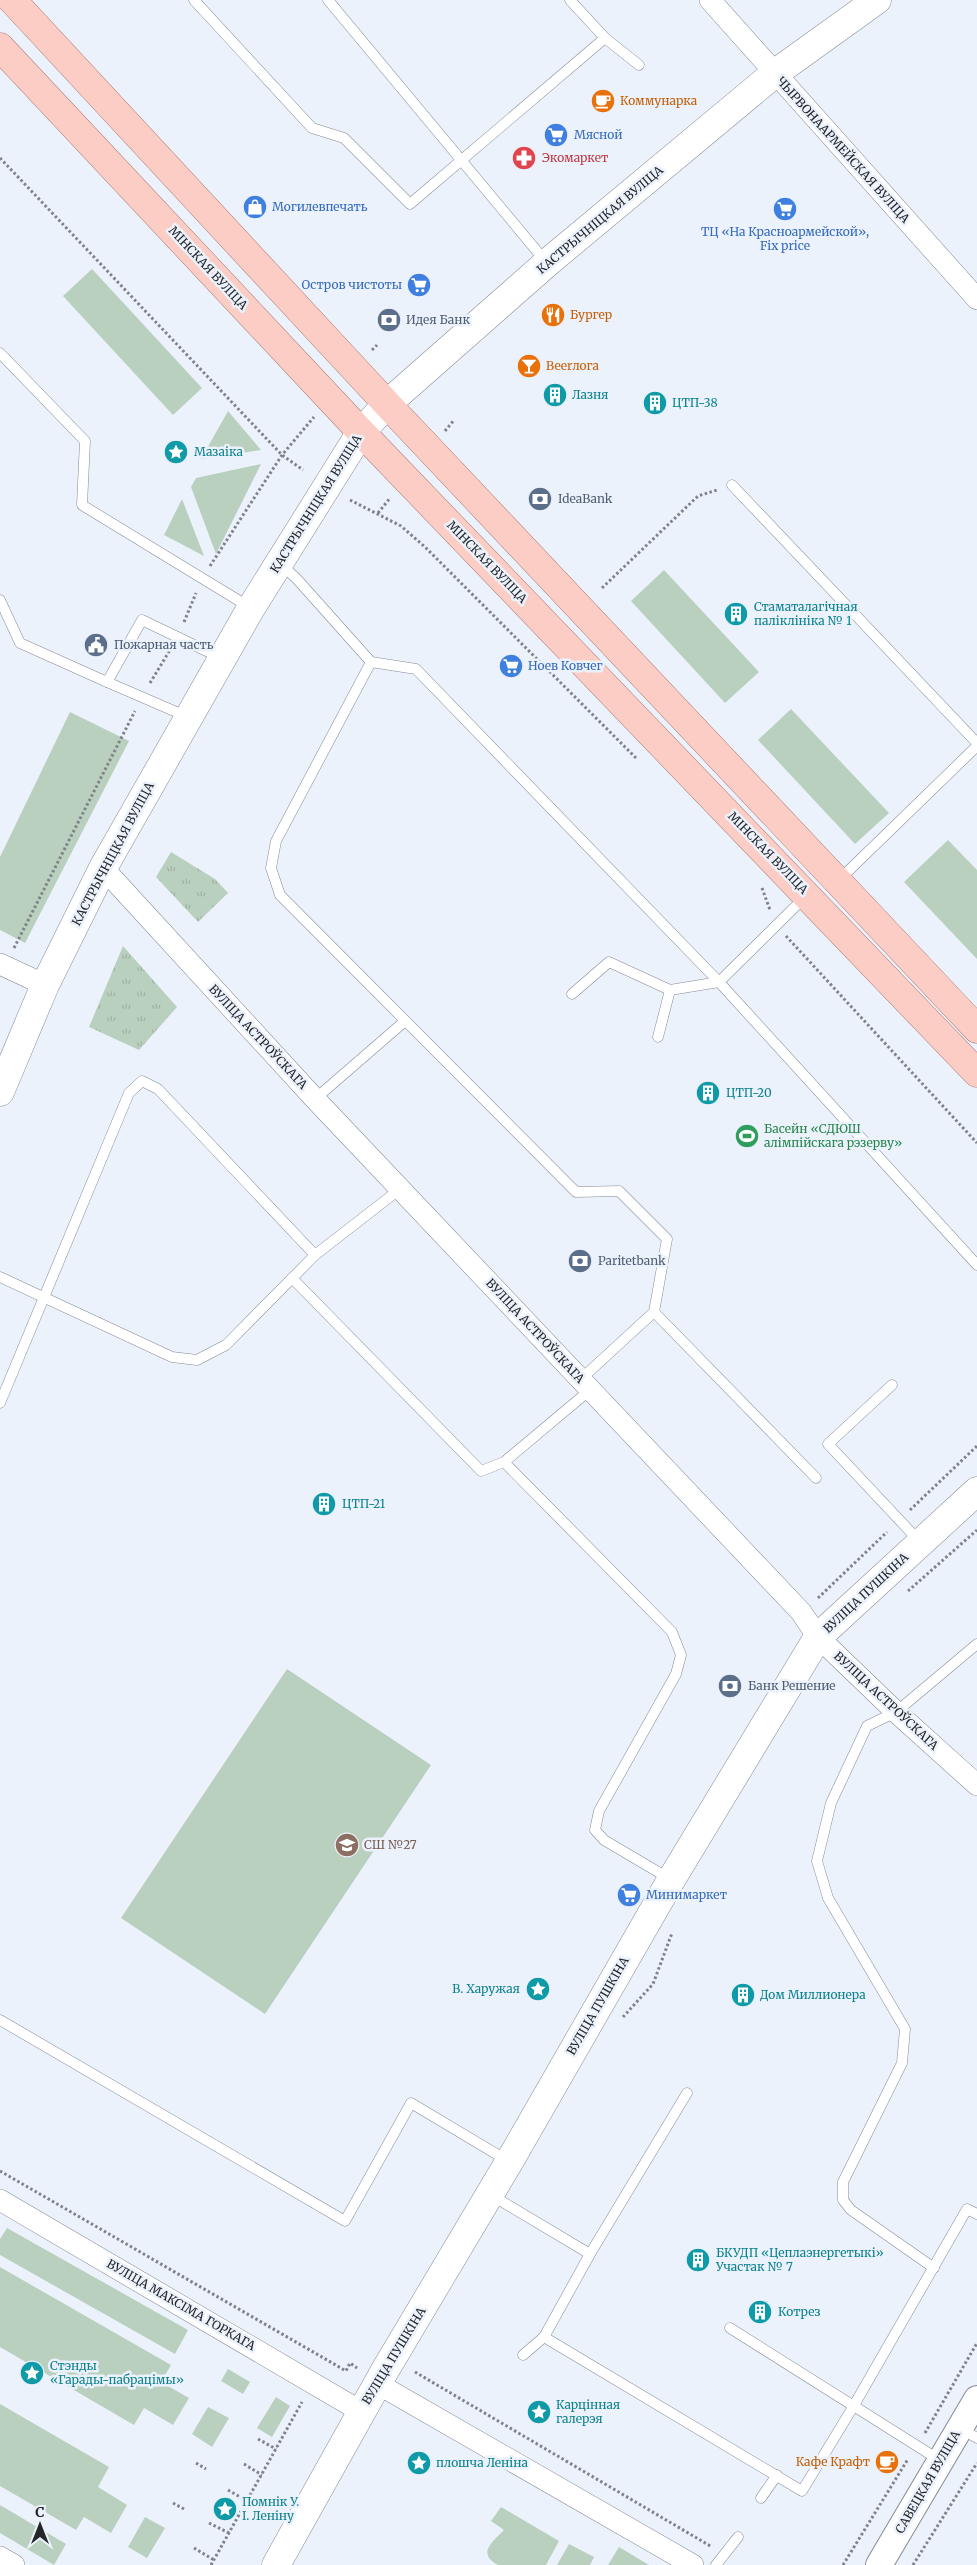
<svg xmlns="http://www.w3.org/2000/svg" width="977" height="2565" viewBox="0 0 977 2565" font-family="Merriweather,serif">
	<defs>
		<pattern id="park-tufts" width="24" height="20" patternUnits="userSpaceOnUse" patternTransform="scale(1.25)"><rect width="24" height="20" fill="#bad0bf"/><path d="M3 7l-1-3M5 7V3M7 7l1-3M15 17l-1-3M17 17v-4M19 17l1-3" fill="none" stroke="#a0b2a4"/></pattern>
	</defs>
	<rect width="100%" height="100%" fill="#ecf2fc"/>
	<!-- green -->
	<g fill="#bad0bf">
		<polygon points="92,269 202,388 173,415 63,296"/>
		<polygon points="228,411 261,450 201,459"/>
		<polygon points="261,464 216,554 191,487 196,478"/>
		<polygon points="182,499 204,556 164,535"/>
		<polygon points="664,570 759,672 725,703 631,601"/>
		<polygon points="791,709 889,813 855,844 758,740"/>
		<polygon points="70,712 129,741 25,943 0,930 0,857"/>
		<polygon points="948,840 977,870 977,959 904,882"/>
		<polygon points="287,1669 431,1765 265,2014 121,1918"/>
		<polygon points="7,2228 188,2330 175,2354 0,2255 0,2239"/>
		<polygon points="0,2267 171,2365 161,2382 189,2398 173,2425 144,2408 134,2425 0,2347"/>
		<polygon points="228,2369 250,2382 243,2394 221,2381"/>
		<polygon points="276,2397 290,2406 272,2437 257,2428"/>
		<polygon points="0,2404 109,2467 98,2487 127,2505 111,2533 84,2517 76,2530 0,2486"/>
		<polygon points="208,2407 229,2418 212,2447 192,2434"/>
		<polygon points="0,2505 66,2544 54,2565 0,2533"/>
		<path d="M 501,2507 L 559,2541 L 546,2565 L 498,2565 C 475,2553 495,2540 504,2530 L 491,2521 Z"/>
		<polygon points="145,2517 165,2528 147,2558 128,2547"/>
		<polygon points="569,2544 594,2557 590,2565 557,2565"/>
		<polygon points="619,2547 649,2565 608,2565"/>
	</g>
	<!-- park -->
	<g fill="url(#park-tufts)">
		<polygon points="171,852 215,879 228,893 198,922 156,877"/>
		<polygon points="123,946 177,1007 139,1050 89,1027"/>
	</g>
	<g fill="none" stroke-linecap="round" stroke-linejoin="round">
		<!-- service casing -->
		<g stroke="#858a93" stroke-width="11">
			<g id="service">
				<polyline points="194,0 312,128 344,138 410,204 605,38 570,0"/>
				<polyline points="328,0 546,262"/>
				<polyline points="605,38 639,65"/>
				<polyline points="0,353 85,441 82,505 251,608"/>
				<polyline points="732,485 977,743"/>
				<polyline points="280,564 296,578 371,662 276,841 271,868 280,895 576,1192 619,1191 667,1239 654,1312 816,1478"/>
				<polyline points="0,600 20,643 107,682"/>
				<polyline points="371,662 416,669 719,982 805,897"/>
				<polyline points="188,717 107,682 142,620 221,658"/>
				<polyline points="839,880 977,746"/>
				<polyline points="572,994 609,962 670,990 719,982 977,1265"/>
				<polyline points="658,1037 670,990"/>
				<polyline points="315,1099 405,1021"/>
				<polyline points="0,1277 172,1357 197,1360 226,1345 315,1255"/>
				<polyline points="292,1278 481,1471 504,1462 590,1390"/>
				<polyline points="581,1379 654,1312"/>
				<polyline points="892,1385 828,1444 920,1542"/>
				<polyline points="0,1403 129,1093 142,1081 158,1089 315,1255 400,1189"/>
				<polyline points="504,1462 672,1632 681,1655 676,1674 599,1811 595,1830 604,1840 670,1879"/>
				<polyline points="0,2020 345,2221 411,2103 508,2161"/>
				<polyline points="491,2195 590,2254 687,2093"/>
				<polyline points="590,2254 544,2337 802,2491 853,2407 967,2209 977,2214"/>
				<polyline points="934,2268 851,2210 843,2200 843,2182 902,2063 905,2029 828,1898 817,1861 831,1803 867,1726 896,1712 977,1644"/>
				<polyline points="730,2328 941,2461"/>
				<polyline points="523,2355 544,2337"/>
				<polyline points="961,2429 977,2438"/>
				<polyline points="761,2498 777,2475"/>
				<polyline points="716,2565 738,2537"/>
			</g>
		</g>
		<!-- minor casing -->
		<g stroke="#858a93" stroke-width="22">
			<g id="minor">
				<polyline points="710,0 977,299"/>
				<polyline points="103,868 315,1099 801,1612 818,1637 896,1712 977,1785"/>
				<polyline points="0,964 45,985"/>
				<polyline points="0,2200 362,2412"/>
				<polyline points="378,2384 693,2565"/>
				<polyline points="0,2557 14,2565"/>
			</g>
		</g>
		<!-- tertiary casing -->
		<g stroke="#858a93" stroke-width="28">
			<polyline id="tertiary" points="879,2565 977,2399"/>
		</g>
		<!-- secondary casing -->
		<g stroke="#858a93" stroke-width="29">
			<g id="secondary">
				<polyline points="0,1092 45,985 103,868 251,608 361,432 387,404 547,263 774,74 877,0"/>
				<polyline points="276,2565 384,2372 509,2162 671,1880 818,1637 977,1491"/>
			</g>
		</g>
		<!-- primary casing -->
		<g stroke="#ae7d75" stroke-width="29">
			<g id="primary">
				<polyline points="12,0 387,404 977,1029"/>
				<polyline points="0,47 361,432 977,1073"/>
			</g>
		</g>
		<!-- path -->
		<g stroke="#7f8389" stroke-width="3" stroke-dasharray="2.5 2.5" stroke-linecap="butt">
			<polyline points="0,158 282,455 303,470"/>
			<polyline points="372,350 377,345"/>
			<polyline points="445,431 454,420"/>
			<polyline points="350,500 401,526 425,547 636,758"/>
			<polyline points="378,513 390,498"/>
			<polyline points="210,566 282,455 314,417"/>
			<polyline points="602,588 698,496 717,490"/>
			<polyline points="184,622 196,593"/>
			<polyline points="150,683 170,650"/>
			<polyline points="762,888 770,910"/>
			<polyline points="786,936 977,1143"/>
			<polyline points="14,948 135,711"/>
			<polyline points="910,1510 977,1446"/>
			<polyline points="908,1591 977,1530"/>
			<polyline points="818,1598 887,1532"/>
			<polyline points="623,2017 653,1984 672,1933"/>
			<polyline points="0,2171 346,2371 350,2363 357,2368"/>
			<polyline points="415,2372 712,2547"/>
			<polyline points="925,2433 977,2343"/>
			<polyline points="258,2439 276,2449"/>
			<polyline points="196,2463 206,2469"/>
			<polyline points="244,2464 262,2475"/>
			<polyline points="228,2490 247,2501"/>
			<polyline points="173,2503 184,2509"/>
			<polyline points="209,2523 229,2533"/>
			<polyline points="194,2548 214,2560"/>
			<polyline points="211,2565 302,2402"/>
			<polyline points="843,2565 908,2459"/>
			<polyline points="913,2565 977,2463"/>
		</g>
		<!-- service -->
		<use href="#service" stroke="#fff" stroke-width="10"/>
		<!-- minor -->
		<use href="#minor" stroke="#fff" stroke-width="21"/>
		<!-- tertiary -->
		<use href="#tertiary" stroke="#fff" stroke-width="26"/>
		<!-- secondary -->
		<use href="#secondary" stroke="#fff" stroke-width="28"/>
		<!-- primary -->
		<use href="#primary" stroke="#fbcdc5" stroke-width="28"/>
	</g>
	<!-- icons -->
	<defs>
		<g id="cafe-disc" transform="scale(1.25)"><circle r="9.5" fill="#e8710a" stroke="#ecf2fc"/><path d="M-5.5-4.5H6V0H3Q3 3.5 0 3.5H-2.5Q-5.5 3.5-5.5 0ZM3-3.2v2h1.7v-2ZM-6 4.5H4V6H-6Z" fill="#fff"/></g>
		<g id="supermarket-disc" transform="scale(1.25)"><circle r="9.5" fill="#3f7fe0" stroke="#ecf2fc"/><path d="M-6-5.5h2.5l.6 2H6L4.5 2H-2.5L-4.4-4H-6ZM-1.5 3.2a1.3 1.3 0 1 0 .1 0ZM3 3.2a1.3 1.3 0 1 0 .1 0Z" fill="#fff"/></g>
		<g id="pharmacy-disc" transform="scale(1.25)"><circle r="9.5" fill="#e0444e" stroke="#ecf2fc"/><path d="M-2-6h4v4h4v4h-4v4h-4v-4h-4v-4h4Z" fill="#fff"/></g>
		<g id="shop-disc" transform="scale(1.25)"><circle r="9.5" fill="#3f7fe0" stroke="#ecf2fc"/><path d="M-5-2.5h2.3a2.7 3.5 0 0 1 5.4 0H5L5.5 6h-11ZM-1.5-2.5h3a1.5 2.3 0 0 0-3 0Z" fill="#fff"/></g>
		<g id="restaurant-disc" transform="scale(1.25)"><circle r="9.5" fill="#e8710a" stroke="#ecf2fc"/><path d="M-5-6h1v4h1v-4h1v4h1v-4h1v5L-1.5 .5V6h-2V.5L-5-1ZM5-6V6H3V1.5H1.5Q1.5-4 5-6Z" fill="#fff"/></g>
		<g id="bank-disc" transform="scale(1.25)"><circle r="9.5" fill="#5c6f8a" stroke="#ecf2fc"/><path d="M-6-4H6V4H-6ZM0-2.3a2.3 2.3 0 1 0 0 4.6a2.3 2.3 0 1 0 0-4.6Z" fill="#fff"/></g>
		<g id="bar-disc" transform="scale(1.25)"><circle r="9.5" fill="#e8710a" stroke="#ecf2fc"/><path d="M-6-5H6L.8 .8V4.5H3.5V6h-7V4.5H-.8V.8Z" fill="#fff"/></g>
		<g id="building-disc" transform="scale(1.25)"><circle r="9.5" fill="#0f9aa8" stroke="#ecf2fc"/><path d="M-4-6H4V6H1V3H-1V6H-4ZM-2.5-4.3h1.7v1.8h-1.7ZM.8-4.3h1.7v1.8H.8ZM-2.5-1h1.7V.8h-1.7ZM.8-1h1.7V.8H.8Z" fill="#fff"/></g>
		<g id="sight-disc" transform="scale(1.25)"><circle r="9.5" fill="#0f9aa8" stroke="#ecf2fc"/><path d="M0-6L1.8-2.2L6-1.7L2.9 1.2L3.7 5.4L0 3.3L-3.7 5.4L-2.9 1.2L-6-1.7L-1.8-2.2Z" fill="#fff"/></g>
		<g id="civic-disc" transform="scale(1.25)"><circle r="9.5" fill="#5c6f8a" stroke="#ecf2fc"/><path d="M-.6-6.5H3V-4.5H.6V-3L4-1V1h2V6H-6V1h2V-1L-.6-3ZM-1.2 2.5V6h2.4V2.5Z" fill="#fff"/></g>
		<g id="stadium-disc" transform="scale(1.25)"><circle r="9.5" fill="#2e9e5b" stroke="#ecf2fc"/><path d="M0-5a6.5 5 0 1 0 0 10a6.5 5 0 1 0 0-10ZM-3.5-1.8h7v3.6h-7Z" fill="#fff"/></g>
		<g id="school-disc" transform="scale(1.25)"><circle r="9.5" fill="#8d6e63" stroke="#ecf2fc"/><path d="M0-5L7-2L0 1L-7-2ZM-4 1L0 2.5L4 1V4Q0 6-4 4Z" fill="#fff"/></g>
	</defs>
	<g fill-rule="evenodd">
		<use href="#cafe-disc" x="603" y="101"/>
		<use href="#supermarket-disc" x="556" y="135"/>
		<use href="#pharmacy-disc" x="524" y="158"/>
		<use href="#shop-disc" x="255" y="207"/>
		<use href="#supermarket-disc" x="785" y="209"/>
		<use href="#supermarket-disc" x="419" y="285"/>
		<use href="#restaurant-disc" x="553" y="315"/>
		<use href="#bank-disc" x="389" y="320"/>
		<use href="#bar-disc" x="529" y="366"/>
		<use href="#building-disc" x="555" y="395"/>
		<use href="#building-disc" x="655" y="403"/>
		<use href="#sight-disc" x="176" y="452"/>
		<use href="#bank-disc" x="540" y="499"/>
		<use href="#building-disc" x="736" y="614"/>
		<use href="#civic-disc" x="96" y="645"/>
		<use href="#supermarket-disc" x="511" y="666"/>
		<use href="#building-disc" x="708" y="1093"/>
		<use href="#stadium-disc" x="747" y="1136"/>
		<use href="#bank-disc" x="580" y="1261"/>
		<use href="#building-disc" x="324" y="1504"/>
		<use href="#bank-disc" x="730" y="1686"/>
		<use href="#school-disc" x="347" y="1845"/>
		<use href="#supermarket-disc" x="629" y="1895"/>
		<use href="#sight-disc" x="538" y="1989"/>
		<use href="#building-disc" x="743" y="1995"/>
		<use href="#building-disc" x="698" y="2260"/>
		<use href="#building-disc" x="760" y="2312"/>
		<use href="#sight-disc" x="32" y="2373"/>
		<use href="#sight-disc" x="539" y="2412"/>
		<use href="#cafe-disc" x="887" y="2462"/>
		<use href="#sight-disc" x="419" y="2463"/>
		<use href="#sight-disc" x="225" y="2509"/>
	</g>
	<g text-anchor="middle" stroke-width="5" stroke-linejoin="round" paint-order="stroke">
		<!-- food labels -->
		<g font-size="12" fill="#c56008" stroke="#ecf2fc" text-anchor="start">
			<text x="620" y="105">Коммунарка</text>
			<text x="570" y="319">Бургер</text>
			<text x="546" y="370">Beerлога</text>
			<text x="870" y="2466" text-anchor="end">Кафе Крафт</text>
		</g>
		<!-- shop labels -->
		<g font-size="12" fill="#366cbe" stroke="#ecf2fc" text-anchor="start">
			<text x="574" y="139">Мясной</text>
			<text x="272" y="211">Могилевпечать</text>
			<text x="785" y="236" text-anchor="middle">ТЦ «На Красноармейской»,<tspan x="785" dy="14">Fix price</tspan></text>
			<text x="402" y="289" text-anchor="end">Остров чистоты</text>
			<text x="528" y="670">Ноев Ковчег</text>
			<text x="646" y="1899">Минимаркет</text>
		</g>
		<!-- street labels -->
		<g font-size="12" fill="#24262a" stroke="#ecf2fc">
			<text transform="translate(843 150) rotate(48)" y="4">ЧЫРВОНААРМЕЙСКАЯ ВУЛІЦА</text>
			<text transform="translate(600 220) rotate(-40)" y="4">КАСТРЫЧНІЦКАЯ ВУЛІЦА</text>
			<text transform="translate(208 268) rotate(47)" y="4">МІНСКАЯ ВУЛІЦА</text>
			<text transform="translate(316 504) rotate(-58)" y="4">КАСТРЫЧНІЦКАЯ ВУЛІЦА</text>
			<text transform="translate(487 562) rotate(46)" y="4">МІНСКАЯ ВУЛІЦА</text>
			<text transform="translate(768 853) rotate(46)" y="4">МІНСКАЯ ВУЛІЦА</text>
			<text transform="translate(113 854) rotate(-62)" y="4">КАСТРЫЧНІЦКАЯ ВУЛІЦА</text>
			<text transform="translate(258 1037) rotate(47)" y="4">ВУЛІЦА АСТРОЎСКАГА</text>
			<text transform="translate(535 1331) rotate(47)" y="4">ВУЛІЦА АСТРОЎСКАГА</text>
			<text transform="translate(866 1593) rotate(-43)" y="4">ВУЛІЦА ПУШКІНА</text>
			<text transform="translate(886 1701) rotate(43)" y="4">ВУЛІЦА АСТРОЎСКАГА</text>
			<text transform="translate(598 2006) rotate(-60)" y="4">ВУЛІЦА ПУШКІНА</text>
			<text transform="translate(181 2305) rotate(30)" y="4">ВУЛІЦА МАКСІМА ГОРКАГА</text>
			<text transform="translate(394 2356) rotate(-59)" y="4">ВУЛІЦА ПУШКІНА</text>
			<text transform="translate(928 2482) rotate(-60)" y="4">САВЕЦКАЯ ВУЛІЦА</text>
		</g>
		<!-- health labels -->
		<g font-size="12" fill="#be3a42" stroke="#ecf2fc" text-anchor="start">
			<text x="542" y="162">Экомаркет</text>
		</g>
		<!-- service labels -->
		<g font-size="12" fill="#4e5e75" stroke="#ecf2fc" text-anchor="start">
			<text x="406" y="324">Идея Банк</text>
			<text x="558" y="503">IdeaBank</text>
			<text x="114" y="649">Пожарная часть</text>
			<text x="598" y="1265">Paritetbank</text>
			<text x="748" y="1690">Банк Решение</text>
		</g>
		<!-- culture labels -->
		<g font-size="12" fill="#0d838f" stroke="#ecf2fc" text-anchor="start">
			<text x="572" y="399">Лазня</text>
			<text x="672" y="407">ЦТП-38</text>
			<text x="194" y="456">Мазаіка</text>
			<text x="754" y="611">Стаматалагічная<tspan x="754" dy="14">паліклініка № 1</tspan></text>
			<text x="726" y="1097">ЦТП-20</text>
			<text x="342" y="1508">ЦТП-21</text>
			<text x="520" y="1993" text-anchor="end">В. Харужая</text>
			<text x="760" y="1999">Дом Миллионера</text>
			<text x="716" y="2257">БКУДП «Цеплаэнергетыкі»<tspan x="716" dy="14">Участак № 7</tspan></text>
			<text x="778" y="2316">Котрез</text>
			<text x="50" y="2370">Стэнды<tspan x="50" dy="14">«Гарады-пабрацімы»</tspan></text>
			<text x="556" y="2409">Карцінная<tspan x="556" dy="14">галерэя</tspan></text>
			<text x="436" y="2467">плошча Леніна</text>
			<text x="242" y="2506">Помнік У.<tspan x="242" dy="14">І. Леніну</tspan></text>
		</g>
		<!-- leisure labels -->
		<g font-size="12" fill="#27864d" stroke="#ecf2fc" text-anchor="start">
			<text x="764" y="1133">Басейн «СДЮШ<tspan x="764" dy="14">алімпійскага рэзерву»</tspan></text>
		</g>
		<!-- education labels -->
		<g font-size="12" fill="#785e54" stroke="#ecf2fc" text-anchor="start">
			<text x="364" y="1849">СШ №27</text>
		</g>
	</g>
	<!-- north arrow -->
	<g transform="translate(40 2525)" stroke="#ecf2fc" stroke-width="4" paint-order="stroke">
	<path d="M0-4L9 19L0 12L-9 19Z" fill="#24262a"/>
	<text y="-8" font-size="14" font-weight="bold" text-anchor="middle" fill="#24262a">С</text>
	</g>
</svg>
